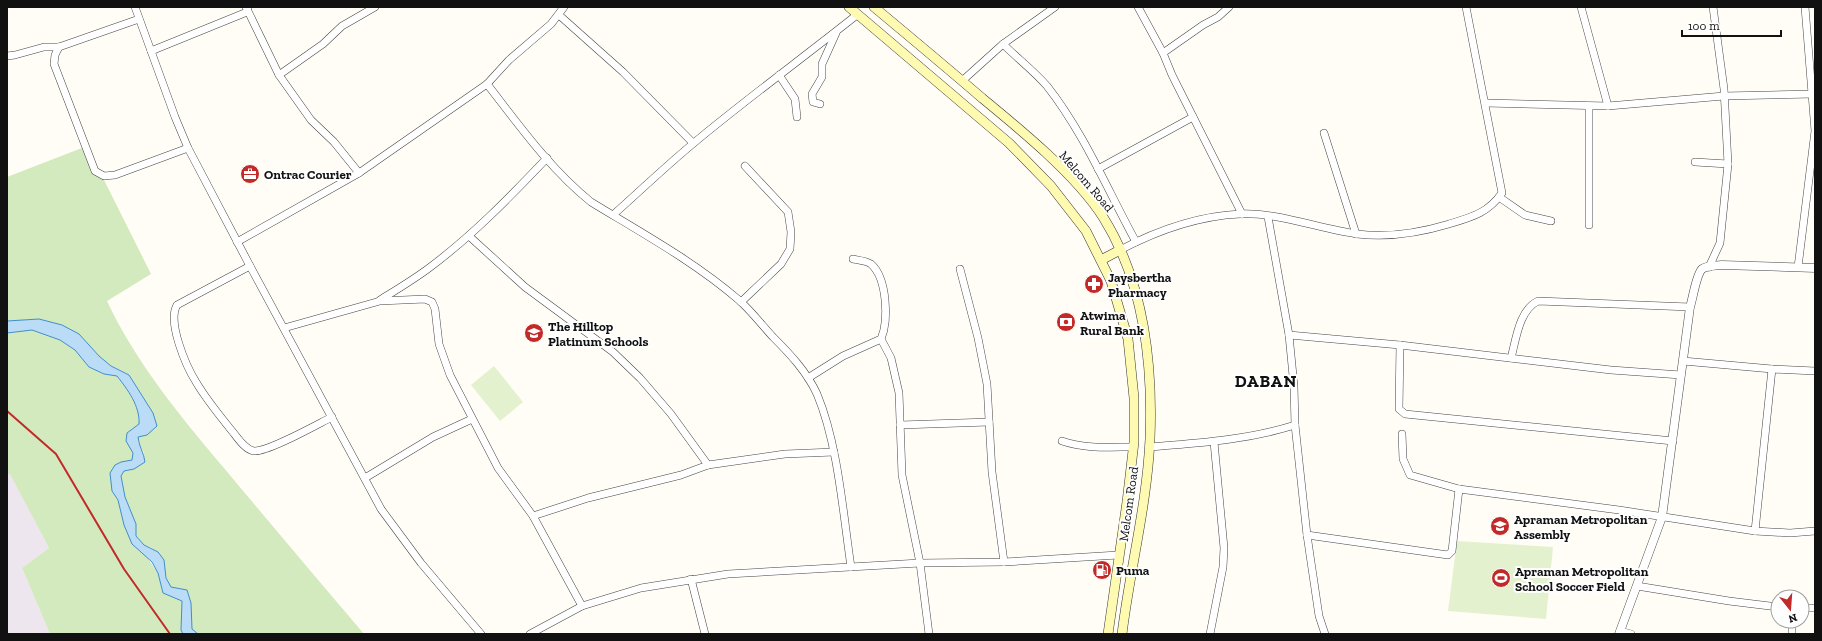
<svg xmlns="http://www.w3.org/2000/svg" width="1822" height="641" viewBox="0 0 1822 641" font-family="'Zilla Slab',serif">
	<rect width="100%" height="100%" fill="#fffdf5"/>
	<!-- industrial -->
	<polygon fill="#eee6ef" points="10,473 49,548 22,568 50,634 7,634 7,474"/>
	<!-- green -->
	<g fill="#d2eabe">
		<path d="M 87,146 L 151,274 L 107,301 C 137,365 184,421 229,474 C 274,528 319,581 364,634 L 219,634 L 216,633 L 198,634 L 192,629 L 187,590 L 171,587 L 166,578 L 164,560 L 152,548 L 144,545 L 136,536 L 136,524 L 125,497 L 121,476 L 124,471 L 134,469 L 144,453 L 139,444 L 138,437 L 153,413 L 129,375 L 111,366 L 99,356 L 79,334 L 62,325 L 39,319 L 7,321 L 7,177 Z"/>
		<path d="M 32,330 L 60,340 L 75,350 L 89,367 L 104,374 L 117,376 C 128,390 140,406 139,424 L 127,433 L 126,441 L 134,453 L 132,461 L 121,462 L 112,491 L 118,500 L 124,525 L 158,573 L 163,593 L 182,601 L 181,630 L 183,634 L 50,634 L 22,568 L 49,548 L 10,474 L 7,474 L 7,333 Z"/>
	</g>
	<!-- pitch -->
	<g fill="#e4f1cf">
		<polygon points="494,366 523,402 500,421 471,385"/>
		<polygon points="1457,541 1553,547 1546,619 1448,611"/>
	</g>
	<!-- water -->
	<path fill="#badcf6" stroke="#418dcc" d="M 39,319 L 62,325 L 79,334 L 99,356 L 111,366 L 129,375 L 153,413 L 157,426 L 147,435 L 138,437 C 139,447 144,453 145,462 L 134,469 L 124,471 L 121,476 L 125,497 L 136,524 L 136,536 L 144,545 L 158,552 L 164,560 L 166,578 L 171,587 L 187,590 L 191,603 L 192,629 L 198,634 L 183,634 L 181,630 L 182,601 L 163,593 L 158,573 L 152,562 L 132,544 L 124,525 L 118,500 L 112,491 L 110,473 L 115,465 L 121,462 L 132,460 L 133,453 L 126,441 L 127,433 L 139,424 C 140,406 128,390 117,376 L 104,374 L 89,367 L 75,350 L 60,340 L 32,330 L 7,333 L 7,321 Z"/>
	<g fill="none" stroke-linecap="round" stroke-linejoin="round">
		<!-- minor casing -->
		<g stroke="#444" stroke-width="8">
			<g id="minor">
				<polyline points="135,7 175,117 188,148 250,266 381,509 421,563 481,634"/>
				<polyline points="246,7 279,75 311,120 334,142 359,173"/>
				<polyline points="1138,7 1163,53 1172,75 1242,214"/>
				<polyline points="1581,7 1608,106"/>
				<polyline points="559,15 623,72 693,143"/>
				<path d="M 1003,44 C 1017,58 1034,71 1047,86 C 1084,133 1107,189 1136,242"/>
				<polyline points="59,47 55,55 54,64 95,171 104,176 115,175 188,148"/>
				<polyline points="151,51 247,12 248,8"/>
				<polyline points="1163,53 1203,25 1218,17 1229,7"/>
				<polyline points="7,56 15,55 44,47 59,47 139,19"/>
				<polyline points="279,75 323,44 342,26 375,7"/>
				<polyline points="779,75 795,99 797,117"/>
				<polyline points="962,81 1003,44 1055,7"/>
				<path d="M 487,84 C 519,125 550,169 591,202 C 642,233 695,262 740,301 C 752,312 762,325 773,337 C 790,354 807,372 817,394 C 838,444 843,513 851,567"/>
				<polyline points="1486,103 1608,106 1724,96 1813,94"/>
				<polyline points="820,104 813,102 812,94 822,77 822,64 836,33"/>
				<polyline points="1324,133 1356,234"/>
				<polyline points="1695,162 1728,164"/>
				<polyline points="1098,169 1193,117"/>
				<polyline points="1499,197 1525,215 1551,221"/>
				<path d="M 613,215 C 640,191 667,165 695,142 C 748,98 804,57 858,14"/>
				<polyline points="1268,217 1289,335 1294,386 1295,425 1307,535 1319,616 1325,634"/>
				<polyline points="1589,225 1589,106"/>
				<polyline points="469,236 525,287 613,352 640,378 671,414 708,465"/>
				<polyline points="237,242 359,173 487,84 509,60 551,24 564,7"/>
				<path d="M 1120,250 C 1158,230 1197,216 1240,214 C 1277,212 1320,229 1357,234 C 1389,238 1419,233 1449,224 C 1472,217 1488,213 1502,193 L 1466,7"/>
				<path d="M 250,266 L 177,305 C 167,322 186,366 196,382 C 206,399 219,415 232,431 C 237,437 245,450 254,451 C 268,452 316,425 332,417"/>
				<polyline points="1709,267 1720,243 1728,164 1724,89 1713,7"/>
				<polyline points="1798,267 1815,131 1805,7"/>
				<polyline points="960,269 978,338 987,384 992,472 1004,562"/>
				<path d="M 380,300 C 396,290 413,280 429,268 C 472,236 510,197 547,158"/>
				<polyline points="741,302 781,264 790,249 791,232 788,212 745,166"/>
				<polyline points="284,328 380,301 425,299 432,302 435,309 439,344 450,375 498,468 533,516 582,606"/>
				<polyline points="1289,335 1400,345 1611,370 1681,375"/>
				<polyline points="881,339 891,358 899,393 902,475 920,563 929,634"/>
				<polyline points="1400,345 1399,409 1405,414 1673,441"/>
				<path d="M 1511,358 C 1516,340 1519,310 1538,301 L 1690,307"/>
				<polyline points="1683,361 1772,369 1815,371"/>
				<path d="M 808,378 L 843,356 L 881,339 C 889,320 887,278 871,264 C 867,261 858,260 853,259"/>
				<polyline points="900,425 989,422"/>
				<polyline points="1402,434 1403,459 1410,475 1459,489 1619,510 1755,531 1790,533 1815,531"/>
				<path d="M 1062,441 C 1085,449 1110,447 1133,447"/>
				<path d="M 1149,447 C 1199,443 1247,440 1295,425"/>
				<polyline points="365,478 433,437 472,419"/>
				<polyline points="533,516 588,498 681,475 708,465 785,454 834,452"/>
				<polyline points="1755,531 1772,369"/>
				<polyline points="1307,535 1448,555 1452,551 1459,489"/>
				<polyline points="691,579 705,634"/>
				<polyline points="1637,586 1729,601 1778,607"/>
				<polyline points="1802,608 1815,608"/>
				<polyline points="1792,621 1792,634"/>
				<polyline points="1620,631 1631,634"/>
				<polyline points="530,634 582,606 641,588 728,574 920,563 1004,562 1118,555"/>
				<polyline points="1210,634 1223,567 1224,548 1214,442"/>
			</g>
		</g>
		<!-- tertiary casing -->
		<g stroke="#444" stroke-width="9">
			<path id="tertiary" d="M 1619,634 L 1662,517 L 1690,307 C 1693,298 1696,275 1702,269 C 1708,265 1715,266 1722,265 L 1815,268"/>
		</g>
		<!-- secondary casing -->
		<g stroke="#333" stroke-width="10">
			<g id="secondary">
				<polyline points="849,7 1009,143 1051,186 1086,231 1111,281 1128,339 1134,398 1134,442 1127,502 1108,634"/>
				<path d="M 874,7 C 910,37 946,67 982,98 C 1021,130 1076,175 1103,217 C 1144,282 1153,364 1150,439 C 1147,505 1130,569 1122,634"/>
				<polyline points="1101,260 1120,250"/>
			</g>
		</g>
		<!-- minor -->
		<use href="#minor" stroke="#fff" stroke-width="7"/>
		<!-- tertiary -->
		<use href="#tertiary" stroke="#fff" stroke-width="8"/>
		<!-- secondary -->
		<use href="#secondary" stroke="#fefab1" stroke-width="9"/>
		<!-- rail -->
		<polyline stroke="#c12a29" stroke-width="2" points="7,411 56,454 124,569 170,634"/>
	</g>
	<!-- icons -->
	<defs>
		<g id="office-disc" transform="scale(1)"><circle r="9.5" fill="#c12a29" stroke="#fff"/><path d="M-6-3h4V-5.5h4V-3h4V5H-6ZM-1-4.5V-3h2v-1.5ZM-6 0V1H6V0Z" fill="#fff"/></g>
		<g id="pharmacy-disc" transform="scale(1)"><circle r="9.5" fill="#c12a29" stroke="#fff"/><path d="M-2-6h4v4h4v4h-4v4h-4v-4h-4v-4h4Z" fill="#fff"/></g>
		<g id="bank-disc" transform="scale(1)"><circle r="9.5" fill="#c12a29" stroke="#fff"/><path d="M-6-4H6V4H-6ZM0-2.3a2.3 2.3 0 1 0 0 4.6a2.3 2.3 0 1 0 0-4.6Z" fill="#fff"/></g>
		<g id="school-disc" transform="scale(1)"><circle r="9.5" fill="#c12a29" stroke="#fff"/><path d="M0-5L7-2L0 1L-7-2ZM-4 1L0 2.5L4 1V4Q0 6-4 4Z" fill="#fff"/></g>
		<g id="fuel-disc" transform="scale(1)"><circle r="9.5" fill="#c12a29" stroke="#fff"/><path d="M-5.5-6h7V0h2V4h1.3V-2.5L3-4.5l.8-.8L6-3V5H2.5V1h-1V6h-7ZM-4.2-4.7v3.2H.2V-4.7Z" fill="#fff"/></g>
		<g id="stadium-disc" transform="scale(1)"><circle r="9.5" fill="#c12a29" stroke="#fff"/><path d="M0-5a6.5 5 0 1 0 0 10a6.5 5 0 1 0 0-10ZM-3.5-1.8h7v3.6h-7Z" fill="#fff"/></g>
	</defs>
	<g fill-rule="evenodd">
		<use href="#office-disc" x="250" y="174"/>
		<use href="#pharmacy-disc" x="1094" y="284"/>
		<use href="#bank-disc" x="1066" y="322"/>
		<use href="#school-disc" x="534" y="333"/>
		<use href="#school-disc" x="1500" y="526"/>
		<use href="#fuel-disc" x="1102" y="570"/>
		<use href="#stadium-disc" x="1501" y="578"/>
	</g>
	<g text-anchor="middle" stroke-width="4" stroke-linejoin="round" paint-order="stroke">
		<!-- poi labels -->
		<g font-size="13" font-weight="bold" fill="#111" stroke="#fff" text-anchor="start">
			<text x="264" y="179">Ontrac Courier</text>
			<text x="1108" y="282">Jaysbertha<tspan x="1108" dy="15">Pharmacy</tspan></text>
			<text x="1080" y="320">Atwima<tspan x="1080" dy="15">Rural Bank</tspan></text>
			<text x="548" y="331">The Hilltop<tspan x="548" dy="15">Platinum Schools</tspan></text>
			<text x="1514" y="524">Apraman Metropolitan<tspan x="1514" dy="15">Assembly</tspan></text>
			<text x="1116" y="575">Puma</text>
			<text x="1515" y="576">Apraman Metropolitan<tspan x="1515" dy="15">School Soccer Field</tspan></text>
		</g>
		<!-- street labels -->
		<g font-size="13" fill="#111" stroke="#fff">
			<text transform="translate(1087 181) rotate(49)" y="5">Melcom Road</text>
			<text transform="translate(1128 504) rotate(-82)" y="5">Melcom Road</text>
		</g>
		<!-- district labels -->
		<g font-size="17" font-weight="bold" letter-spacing="1" fill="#111" stroke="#fff">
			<text x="1266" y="387">DABAN</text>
		</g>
	</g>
	<!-- border -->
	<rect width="1822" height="641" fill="none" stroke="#111111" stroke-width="16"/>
	<!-- north arrow -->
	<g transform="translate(1790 609) rotate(163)"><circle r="19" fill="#ffffff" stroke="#a0a0a0"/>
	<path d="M0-3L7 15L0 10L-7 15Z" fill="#c12a29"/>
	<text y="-6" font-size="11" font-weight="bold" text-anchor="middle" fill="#111111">N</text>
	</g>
	<!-- scale -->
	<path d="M1682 30v6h99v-6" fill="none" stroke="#111111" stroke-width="2"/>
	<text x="1688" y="30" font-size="12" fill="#111111" stroke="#ffffff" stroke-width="3" paint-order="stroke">100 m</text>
</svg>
